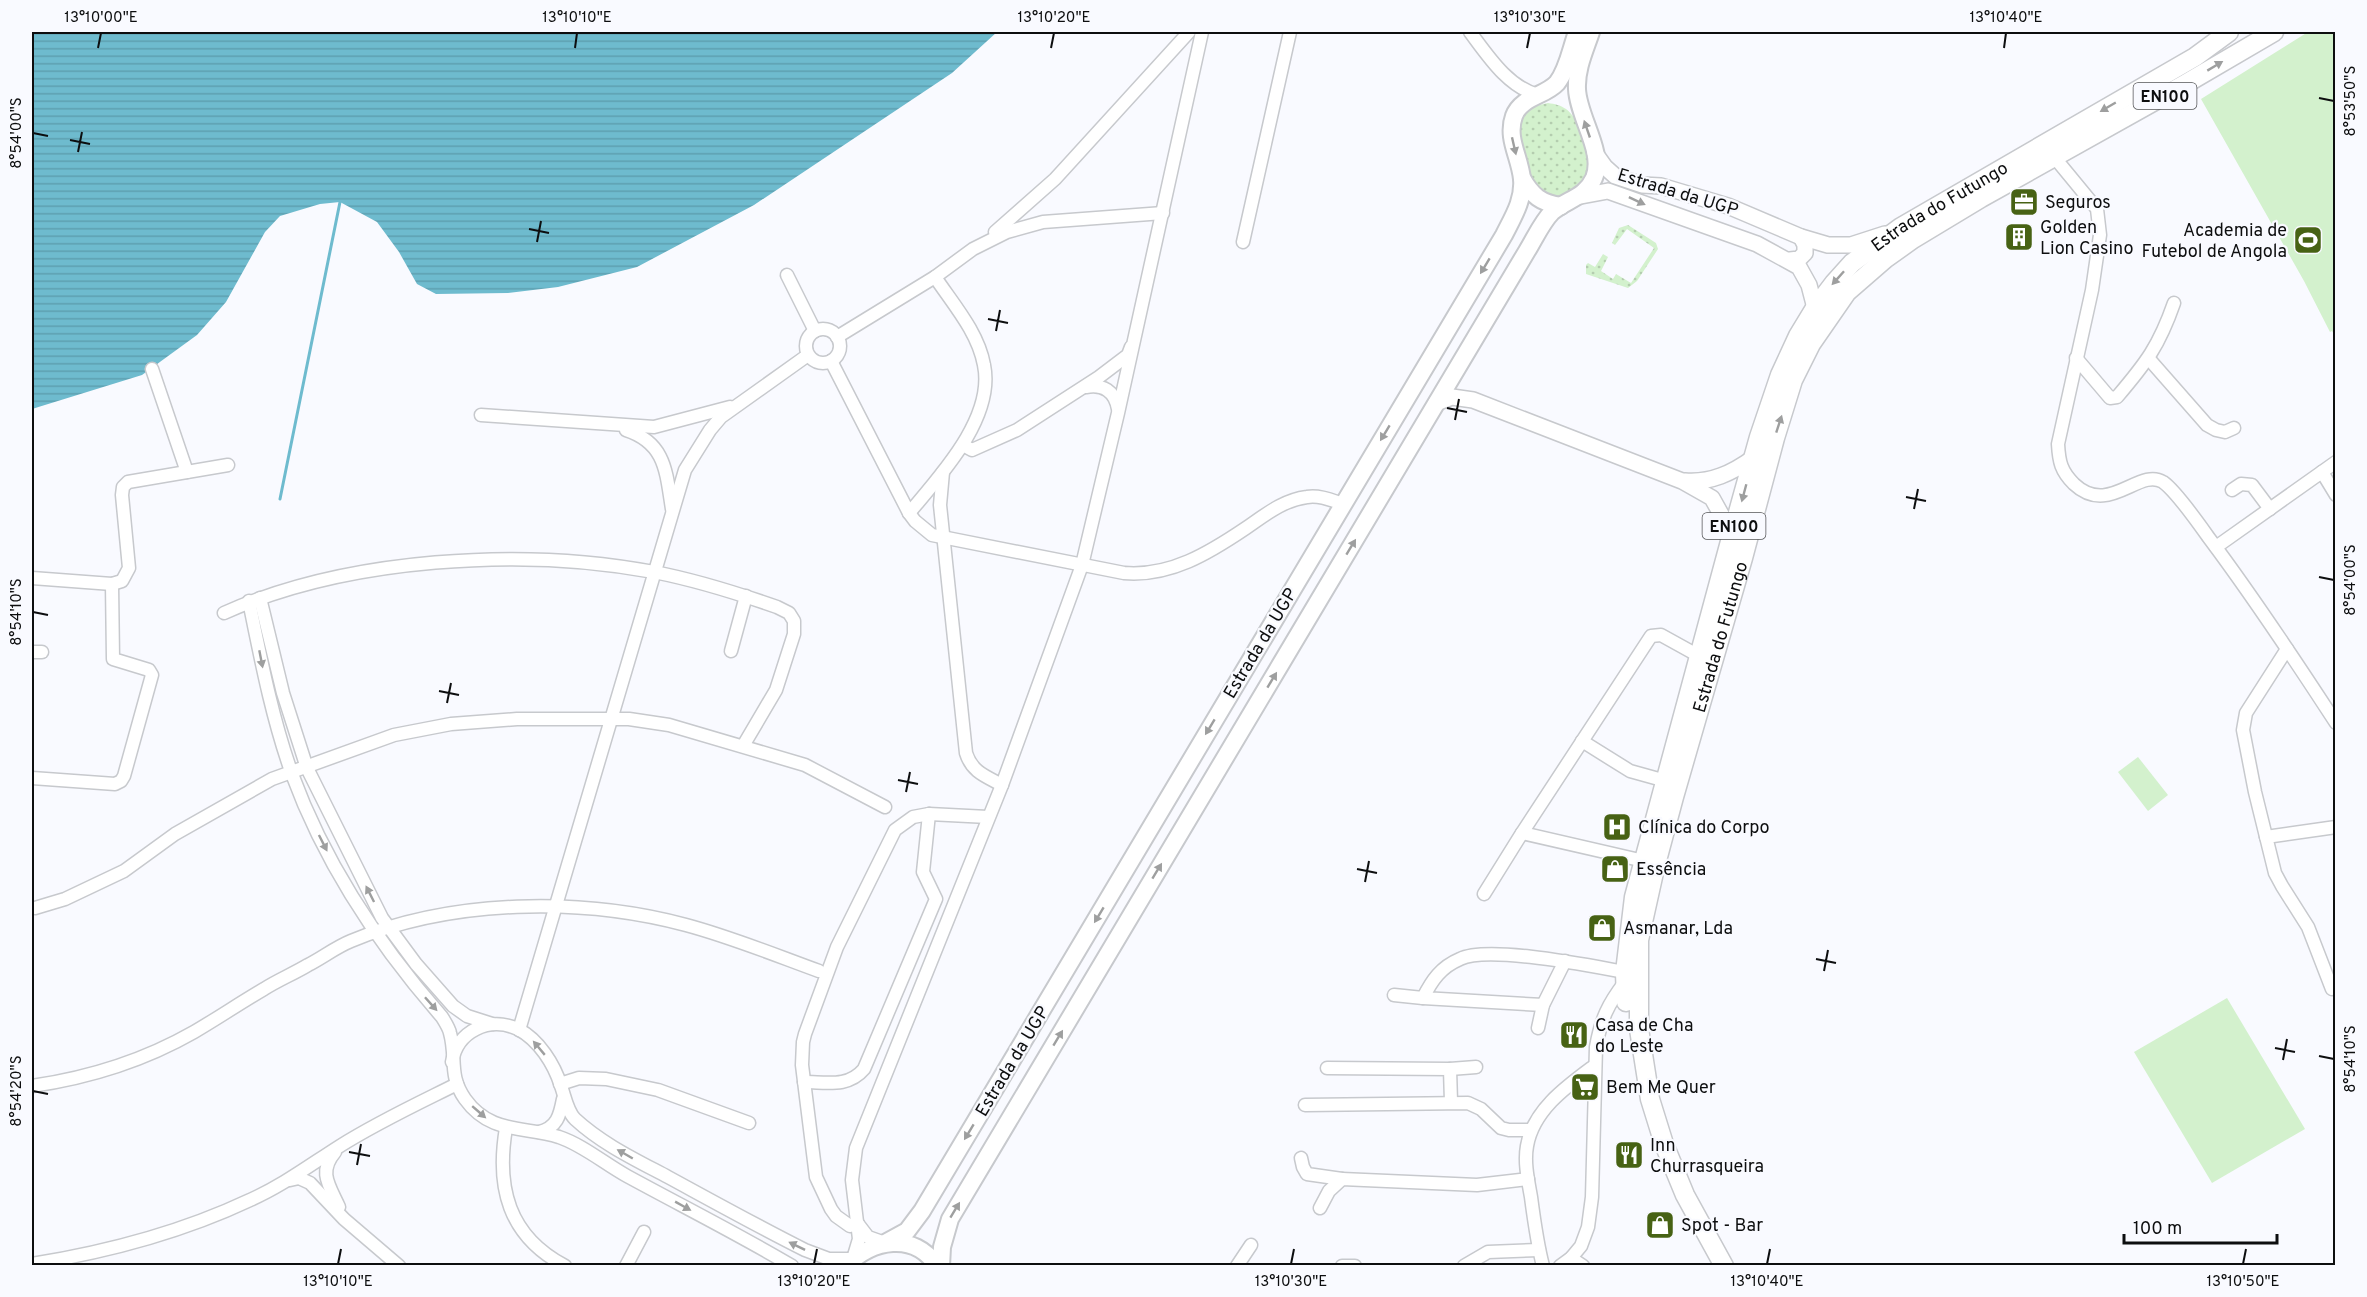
<svg xmlns="http://www.w3.org/2000/svg" width="2367" height="1297" viewBox="0 0 2367 1297" font-family="Overpass,sans-serif">
	<defs>
		<pattern id="grass-dots" width="8" height="8" patternUnits="userSpaceOnUse" patternTransform="scale(1.5)"><rect width="8" height="8" fill="#d3f1cd"/><path d="M2 2h.1M6 6h.1" fill="none" stroke="#b4cdaf" stroke-width="1.8" stroke-linecap="round"/></pattern>
		<pattern id="water-rules" width="6" height="5" patternUnits="userSpaceOnUse" patternTransform="scale(1.5)"><rect width="6" height="5" fill="#6ebbce"/><path d="M0 2.5h6" fill="none" stroke="#5ea0b0"/></pattern>
	</defs>
	<rect width="100%" height="100%" fill="#f9faff"/>
	<!-- grass -->
	<g fill="url(#grass-dots)">
		<path d="M 1548,103 C 1555,104 1560,105 1566,109 C 1583,121 1598,171 1581,187 C 1547,218 1526,175 1521,145 C 1519,136 1516,127 1521,118 C 1527,109 1538,105 1548,103 Z"/>
		<polygon points="1628,225 1656,243 1658,249 1637,281 1628,288 1586,274 1586,265 1588,263 1595,267 1603,254 1608,257 1601,271 1613,279 1616,274 1631,283 1654,248 1627,229 1615,245 1612,243 1619,228"/>
	</g>
	<!-- garden -->
	<g fill="#d3f1cd">
		<polygon points="2308,32 2335,32 2335,336 2332,331 2330,332 2304,281 2201,99"/>
		<polygon points="2138,757 2168,795 2148,811 2118,772"/>
		<polygon points="2227,998 2305,1129 2212,1183 2134,1052"/>
	</g>
	<!-- water -->
	<polygon fill="url(#water-rules)" points="32,32 997,32 952,73 754,205 637,267 558,287 508,293 436,294 417,284 399,252 377,222 340,202 320,204 280,216 265,232 226,302 197,335 142,375 32,409"/>
	<g fill="none" stroke-linecap="round" stroke-linejoin="round">
		<!-- stream -->
		<polyline stroke="#6ebbce" stroke-width="3" points="280,499 340,202"/>
		<!-- minor casing -->
		<g stroke="#c7c9cd" stroke-width="15">
			<g id="minor">
				<path d="M 1470,32 C 1488,56 1508,87 1538,95"/>
				<path d="M 2055,158 L 2097,209 L 2100,235 L 2092,290 L 2058,444 C 2059,462 2061,471 2074,484 C 2109,517 2139,467 2163,482 C 2176,491 2199,524 2209,538 C 2254,598 2295,660 2336,723"/>
				<polyline points="995,232 1055,179 1189,32"/>
				<polyline points="1243,242 1290,32"/>
				<polyline points="787,275 815,331"/>
				<circle cx="823" cy="346" r="17"/>
				<polyline points="837,337 935,277 973,249 1007,232 1043,222 1163,213"/>
				<path d="M 2076,358 L 2110,398 L 2117,397 C 2146,363 2159,346 2174,303"/>
				<polyline points="2149,359 2207,425 2216,430 2225,432 2234,428"/>
				<path d="M 831,361 L 909,513 L 915,521 L 932,535 L 1124,573 C 1170,577 1209,553 1246,528 C 1265,515 1283,500 1307,497 C 1319,495 1331,500 1343,504"/>
				<polyline points="152,369 187,472"/>
				<path d="M 1086,387 C 1103,384 1115,391 1118,409"/>
				<polyline points="481,415 654,427 730,407"/>
				<path d="M 626,430 C 666,443 666,472 672,509"/>
				<polyline points="963,445 972,450 1017,430 1099,377 1128,355 1131,347"/>
				<path d="M 943,472 L 940,505 L 966,753 C 972,772 985,776 1002,785"/>
				<polyline points="2322,472 2336,495"/>
				<polyline points="2232,490 2241,484 2252,485 2270,509"/>
				<path d="M 909,513 C 940,476 995,418 984,365 C 978,332 953,304 935,277"/>
				<polyline points="2216,547 2336,462"/>
				<polyline points="32,578 112,584 122,581 129,568 122,495 123,487 128,482 228,465"/>
				<polyline points="260,598 283,693 307,768 382,918 416,964 453,1006 467,1016 492,1024"/>
				<path d="M 249,601 C 261,660 272,718 292,774 C 325,864 379,945 442,1017 C 445,1022 449,1028 450,1033 C 457,1058 448,1075 465,1099 C 490,1134 523,1126 559,1137 C 583,1145 605,1164 627,1176 C 682,1206 738,1234 792,1266"/>
				<path d="M 224,613 C 346,558 522,547 654,572 C 695,580 737,593 777,607 L 789,613 L 794,621 L 794,634 L 776,690 L 743,746"/>
				<polyline points="2287,649 2246,713 2243,730 2255,792 2275,873 2282,886 2308,927 2332,989"/>
				<polyline points="731,651 746,596"/>
				<polyline points="32,652 42,652"/>
				<polyline points="1582,741 1630,771 1666,781"/>
				<polyline points="32,778 115,784 121,781 124,776 152,675 149,670 113,659 112,584"/>
				<polyline points="1522,833 1644,861"/>
				<polyline points="2266,837 2336,827"/>
				<polyline points="1484,894 1522,833 1651,636 1661,635 1699,656"/>
				<polyline points="35,908 65,899 124,871 175,834 272,779 394,735 451,724 517,719 629,719 669,725 805,765 885,807"/>
				<polyline points="1394,995 1423,998"/>
				<path d="M 1543,1005 L 1423,998 C 1432,980 1441,967 1460,959 C 1488,945 1591,966 1625,972"/>
				<polyline points="1538,1028 1543,1005 1565,961"/>
				<polyline points="519,1030 685,470 710,430 721,417 808,355"/>
				<path d="M 452,1062 C 457,1031 489,1016 518,1029 C 539,1040 554,1064 561,1086 C 565,1097 567,1111 575,1119 C 602,1144 636,1160 668,1177 C 714,1202 759,1227 805,1250 L 829,1259 L 853,1259 L 859,1239 L 852,1180 L 856,1148 L 1002,785 L 1082,565 L 1118,413 L 1202,32"/>
				<polyline points="1327,1068 1450,1069 1451,1102"/>
				<polyline points="1450,1069 1476,1067"/>
				<path d="M 804,1082 C 826,1082 848,1088 864,1069 L 936,899 L 923,872 L 929,814"/>
				<polyline points="560,1084 579,1078 606,1079 658,1090 749,1123"/>
				<path d="M 32,1086 C 87,1078 145,1060 194,1032 C 218,1018 240,1003 264,989 C 278,980 293,974 308,965 C 322,958 336,947 351,941 C 452,899 581,897 686,925 C 731,937 775,955 819,971"/>
				<polyline points="1305,1105 1468,1103 1481,1109 1501,1128 1509,1130 1531,1130"/>
				<path d="M 506,1128 C 496,1187 508,1236 565,1266"/>
				<path d="M 539,1132 C 557,1128 560,1115 563,1099"/>
				<path d="M 335,1152 C 318,1172 329,1185 339,1207"/>
				<polyline points="1301,1158 1303,1167 1307,1174 1342,1179"/>
				<polyline points="290,1180 299,1178 310,1183 344,1219 399,1266"/>
				<polyline points="1320,1208 1329,1191 1342,1179 1477,1185 1528,1179"/>
				<polyline points="858,1224 850,1226 836,1216 831,1209 816,1177 802,1065 803,1042 805,1034 837,947 895,830 913,817 929,814 988,817"/>
				<polyline points="858,1224 868,1237 885,1243"/>
				<polyline points="1571,1258 1583,1266"/>
				<path d="M 32,1264 C 107,1252 180,1233 250,1200 C 282,1186 310,1165 340,1146 C 378,1122 417,1104 457,1084"/>
				<polyline points="626,1266 644,1232"/>
				<polyline points="1237,1266 1251,1245"/>
				<polyline points="1342,1266 1355,1266"/>
				<polyline points="1464,1266 1488,1252 1539,1250"/>
				<path d="M 1543,1266 C 1537,1243 1534,1220 1531,1197 C 1528,1180 1524,1162 1527,1146 C 1533,1110 1567,1086 1594,1066"/>
				<path d="M 1560,1266 L 1571,1258 L 1581,1246 L 1588,1227 L 1592,1197 L 1596,1047 C 1601,1019 1608,1004 1625,982"/>
			</g>
		</g>
		<!-- tertiary casing -->
		<g stroke="#c7c9cd" stroke-width="18">
			<g id="tertiary">
				<polyline points="1595,153 1605,167 1615,176 1642,185 1661,186 1728,206 1801,237 1828,245 1851,245 1885,234"/>
				<polyline points="1581,196 1608,191 1757,244 1799,267 1809,285 1815,308"/>
				<polyline points="1790,260 1799,259 1805,253 1805,245 1801,237"/>
				<polyline points="1436,403 1452,397 1473,400 1682,481 1712,498 1732,534"/>
				<path d="M 1685,481 C 1711,483 1732,473 1753,458"/>
			</g>
		</g>
		<!-- secondary casing -->
		<g stroke="#c7c9cd" stroke-width="20">
			<g id="secondary">
				<path d="M 1522,178 C 1532,196 1541,203 1561,206"/>
				<path d="M 885,1243 L 907,1231 L 922,1211 L 1504,235 C 1513,217 1524,200 1522,179 C 1520,157 1506,138 1514,116 C 1521,97 1545,96 1557,83 C 1568,69 1571,48 1577,32"/>
				<path d="M 846,1266 C 872,1240 914,1231 937,1266"/>
				<path d="M 941,1266 L 942,1247 L 950,1219 L 1527,251 C 1535,238 1542,222 1552,212 C 1567,199 1585,198 1594,178 C 1605,152 1578,117 1577,89 C 1576,69 1585,50 1591,32"/>
			</g>
		</g>
		<!-- primary casing -->
		<g stroke="#c7c9cd" stroke-width="21">
			<g id="primary">
				<path id="s1" d="M 1626,1002 L 1625,972 L 1634,897 L 1732,534 L 1759,437 L 1780,375 L 1798,336 L 1815,308 L 1834,283 L 1852,263 L 1901,227 L 2195,57 L 2229,32"/>
				<path id="s2" d="M 1724,1266 L 1685,1195 L 1664,1144 L 1650,1099 L 1639,1029 L 1639,940 L 1655,868 L 1674,797 L 1743,558 L 1775,438 L 1793,380 L 1811,344 L 1847,292 L 1885,259 L 1913,239 L 1981,198 L 2185,84 L 2274,32"/>
			</g>
		</g>
		<!-- minor -->
		<use href="#minor" stroke="#fff" stroke-width="12"/>
		<!-- tertiary -->
		<use href="#tertiary" stroke="#fff" stroke-width="15"/>
		<!-- secondary -->
		<use href="#secondary" stroke="#fff" stroke-width="16"/>
		<!-- primary -->
		<use href="#primary" stroke="#fff" stroke-width="18"/>
	</g>
	<!-- one-way arrows -->
	<defs><path id="oneway-solid" d="M-6-.8H1V-3.2L6.5 0L1 3.2V.8H-6Z" transform="scale(1.5)"/></defs>
	<g fill="#9e9f9f">
		<use href="#oneway-solid" transform="translate(2215 66) rotate(-31)"/>
		<use href="#oneway-solid" transform="translate(2108 107) rotate(150)"/>
		<use href="#oneway-solid" transform="translate(1587 129) rotate(-109)"/>
		<use href="#oneway-solid" transform="translate(1514 146) rotate(77)"/>
		<use href="#oneway-solid" transform="translate(1637 201) rotate(25)"/>
		<use href="#oneway-solid" transform="translate(1485 266) rotate(121)"/>
		<use href="#oneway-solid" transform="translate(1838 278) rotate(132)"/>
		<use href="#oneway-solid" transform="translate(1779 424) rotate(-72)"/>
		<use href="#oneway-solid" transform="translate(1385 433) rotate(121)"/>
		<use href="#oneway-solid" transform="translate(1744 493) rotate(105)"/>
		<use href="#oneway-solid" transform="translate(1351 547) rotate(-59)"/>
		<use href="#oneway-solid" transform="translate(261 659) rotate(79)"/>
		<use href="#oneway-solid" transform="translate(1272 680) rotate(-59)"/>
		<use href="#oneway-solid" transform="translate(1210 727) rotate(121)"/>
		<use href="#oneway-solid" transform="translate(323 843) rotate(63)"/>
		<use href="#oneway-solid" transform="translate(1157 871) rotate(-59)"/>
		<use href="#oneway-solid" transform="translate(370 894) rotate(-117)"/>
		<use href="#oneway-solid" transform="translate(1099 915) rotate(121)"/>
		<use href="#oneway-solid" transform="translate(431 1004) rotate(48)"/>
		<use href="#oneway-solid" transform="translate(1058 1038) rotate(-59)"/>
		<use href="#oneway-solid" transform="translate(539 1048) rotate(-130)"/>
		<use href="#oneway-solid" transform="translate(479 1112) rotate(41)"/>
		<use href="#oneway-solid" transform="translate(969 1132) rotate(121)"/>
		<use href="#oneway-solid" transform="translate(625 1154) rotate(-150)"/>
		<use href="#oneway-solid" transform="translate(683 1206) rotate(29)"/>
		<use href="#oneway-solid" transform="translate(955 1210) rotate(-59)"/>
		<use href="#oneway-solid" transform="translate(797 1246) rotate(-154)"/>
	</g>
	<!-- ticks -->
	<path fill="none" stroke="#0d0e0f" stroke-width="2" d="M 98,48 L 101,33M 575,48 L 577,33M 1051,48 L 1054,33M 1527,48 L 1530,33M 2004,48 L 2006,33M 2319,98 L 2334,101M 33,133 L 48,136M 70,140 L 90,144M 78,152 L 82,132M 529,229 L 549,233M 537,242 L 541,221M 988,319 L 1008,323M 996,331 L 1000,310M 1447,408 L 1467,412M 1455,420 L 1459,399M 1906,497 L 1926,501M 1914,509 L 1918,489M 2319,577 L 2334,580M 33,612 L 48,615M 439,691 L 459,695M 447,703 L 451,683M 898,780 L 918,784M 906,792 L 910,772M 1357,869 L 1377,873M 1365,882 L 1369,861M 1816,959 L 1836,963M 1824,971 L 1828,950M 2275,1048 L 2295,1052M 2319,1056 L 2334,1059M 2283,1060 L 2287,1039M 33,1091 L 48,1094M 349,1152 L 370,1156M 357,1165 L 361,1144M 338,1264 L 341,1249M 814,1264 L 817,1249M 1291,1264 L 1294,1249M 1767,1264 L 1770,1249M 2243,1264 L 2246,1249"/>
	<!-- icons -->
	<defs>
		<g id="office-square" transform="scale(1.5)"><rect x="-9" y="-9" width="18" height="18" rx="4" fill="#476214" stroke="#f9faff"/><path d="M-6-3h4V-5.5h4V-3h4V5H-6ZM-1-4.5V-3h2v-1.5ZM-6 0V1H6V0Z" fill="#fff"/></g>
		<g id="building-square" transform="scale(1.5)"><rect x="-9" y="-9" width="18" height="18" rx="4" fill="#476214" stroke="#f9faff"/><path d="M-4-6H4V6H1V3H-1V6H-4ZM-2.5-4.3h1.7v1.8h-1.7ZM.8-4.3h1.7v1.8H.8ZM-2.5-1h1.7V.8h-1.7ZM.8-1h1.7V.8H.8Z" fill="#fff"/></g>
		<g id="stadium-square" transform="scale(1.5)"><rect x="-9" y="-9" width="18" height="18" rx="4" fill="#476214" stroke="#f9faff"/><path d="M0-5a6.5 5 0 1 0 0 10a6.5 5 0 1 0 0-10ZM-3.5-1.8h7v3.6h-7Z" fill="#fff"/></g>
		<g id="hospital-square" transform="scale(1.5)"><rect x="-9" y="-9" width="18" height="18" rx="4" fill="#476214" stroke="#f9faff"/><path d="M-5-5h3v3.5h4V-5h3V5h-3V1.5h-4V5h-3Z" fill="#fff"/></g>
		<g id="shop-square" transform="scale(1.5)"><rect x="-9" y="-9" width="18" height="18" rx="4" fill="#476214" stroke="#f9faff"/><path d="M-5-2.5h2.3a2.7 3.5 0 0 1 5.4 0H5L5.5 6h-11ZM-1.5-2.5h3a1.5 2.3 0 0 0-3 0Z" fill="#fff"/></g>
		<g id="restaurant-square" transform="scale(1.5)"><rect x="-9" y="-9" width="18" height="18" rx="4" fill="#476214" stroke="#f9faff"/><path d="M-5-6h1v4h1v-4h1v4h1v-4h1v5L-1.5 .5V6h-2V.5L-5-1ZM5-6V6H3V1.5H1.5Q1.5-4 5-6Z" fill="#fff"/></g>
		<g id="supermarket-square" transform="scale(1.5)"><rect x="-9" y="-9" width="18" height="18" rx="4" fill="#476214" stroke="#f9faff"/><path d="M-6-5.5h2.5l.6 2H6L4.5 2H-2.5L-4.4-4H-6ZM-1.5 3.2a1.3 1.3 0 1 0 .1 0ZM3 3.2a1.3 1.3 0 1 0 .1 0Z" fill="#fff"/></g>
	</defs>
	<g fill-rule="evenodd">
		<use href="#office-square" x="2024" y="202"/>
		<use href="#building-square" x="2019" y="237"/>
		<use href="#stadium-square" x="2308" y="240"/>
		<use href="#hospital-square" x="1617" y="827"/>
		<use href="#shop-square" x="1615" y="869"/>
		<use href="#shop-square" x="1602" y="928"/>
		<use href="#restaurant-square" x="1574" y="1035"/>
		<use href="#supermarket-square" x="1585" y="1087"/>
		<use href="#restaurant-square" x="1629" y="1155"/>
		<use href="#shop-square" x="1660" y="1225"/>
	</g>
	<g text-anchor="middle" stroke-width="4.5" stroke-linejoin="round" paint-order="stroke">
		<!-- shield labels -->
		<g fill="#f9faff" stroke="#545557" stroke-width="1.5">
			<rect x="2133.5" y="83" width="63" height="26" rx="4.5"/>
			<rect x="1702.5" y="513" width="63" height="26" rx="4.5"/>
		</g>
		<g font-size="16" font-weight="bold" fill="#0d0e0f">
			<text x="2165" y="102">EN100</text>
			<text x="1734" y="532">EN100</text>
		</g>
		<!-- street labels -->
		<g font-size="18" fill="#0d0e0f" stroke="#f9faff">
			<text transform="translate(1678 192) rotate(17)" y="6">Estrada da UGP</text>
			<text dy="6" stroke="none"><textPath href="#s1" startOffset="886">Estrada do Futungo</textPath></text>
			<text dy="6" stroke="none"><textPath href="#s2" startOffset="657">Estrada do Futungo</textPath></text>
			<text transform="translate(1260 643) rotate(-59)" y="6">Estrada da UGP</text>
			<text transform="translate(1012 1061) rotate(-59)" y="6">Estrada da UGP</text>
		</g>
		<!-- poi labels -->
		<g font-size="18" fill="#0d0e0f" stroke="#f9faff" text-anchor="start">
			<text x="2045" y="208">Seguros</text>
			<text x="2040" y="233">Golden<tspan x="2040" dy="21">Lion Casino</tspan></text>
			<text x="2287" y="236" text-anchor="end">Academia de<tspan x="2287" dy="21">Futebol de Angola</tspan></text>
			<text x="1638" y="833">Clínica do Corpo</text>
			<text x="1636" y="875">Essência</text>
			<text x="1623" y="934">Asmanar, Lda</text>
			<text x="1595" y="1031">Casa de Cha<tspan x="1595" dy="21">do Leste</tspan></text>
			<text x="1606" y="1093">Bem Me Quer</text>
			<text x="1650" y="1151">Inn<tspan x="1650" dy="21">Churrasqueira</tspan></text>
			<text x="1681" y="1231">Spot - Bar</text>
		</g>
	</g>
	<!-- border -->
	<rect width="2367" height="1297" fill="none" stroke="#f9faff" stroke-width="66"/>
	<!-- scale -->
	<path d="M2124 1234v9h153v-9" fill="none" stroke="#0d0e0f" stroke-width="3"/>
	<text x="2133" y="1234" font-size="18" fill="#0d0e0f" stroke="#f9faff" stroke-width="4.5" paint-order="stroke">100 m</text>
	<rect x="33" y="33" width="2301" height="1231" fill="none" stroke="#0d0e0f" stroke-width="2"/>
	<g font-size="15" text-anchor="middle" fill="#0d0e0f">
		<text x="101" y="22">13°10'00"E</text>
		<text x="577" y="22">13°10'10"E</text>
		<text x="1054" y="22">13°10'20"E</text>
		<text x="1530" y="22">13°10'30"E</text>
		<text x="2006" y="22">13°10'40"E</text>
		<text transform="translate(2350 101) rotate(-90)" y="5">8°53'50"S</text>
		<text transform="translate(16 133) rotate(-90)" y="5">8°54'00"S</text>
		<text transform="translate(2350 580) rotate(-90)" y="5">8°54'00"S</text>
		<text transform="translate(16 612) rotate(-90)" y="5">8°54'10"S</text>
		<text transform="translate(2350 1059) rotate(-90)" y="5">8°54'10"S</text>
		<text transform="translate(16 1091) rotate(-90)" y="5">8°54'20"S</text>
		<text x="338" y="1286">13°10'10"E</text>
		<text x="814" y="1286">13°10'20"E</text>
		<text x="1291" y="1286">13°10'30"E</text>
		<text x="1767" y="1286">13°10'40"E</text>
		<text x="2243" y="1286">13°10'50"E</text>
	</g>
</svg>
